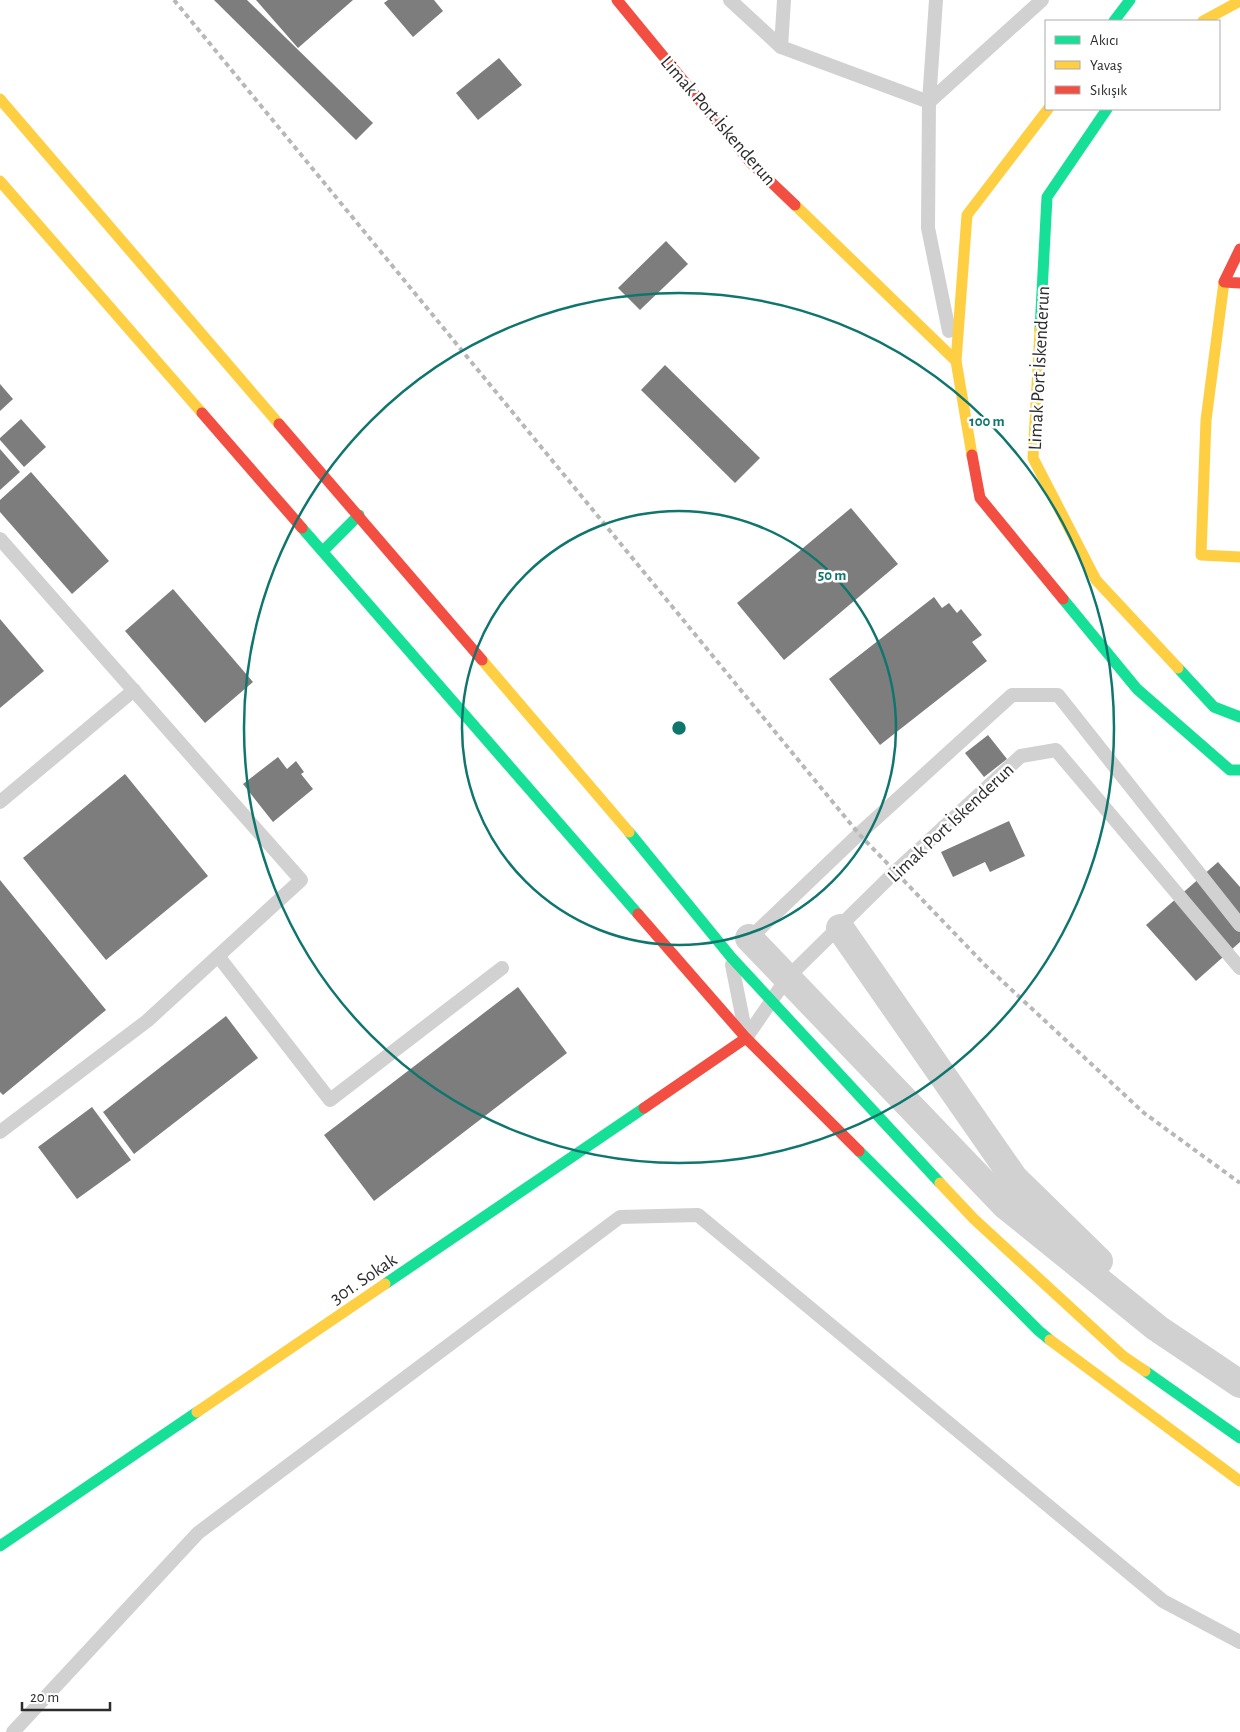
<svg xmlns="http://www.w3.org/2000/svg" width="1240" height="1732" viewBox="0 0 1240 1732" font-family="'Alegreya Sans',sans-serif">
	<rect width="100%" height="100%" fill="#fff"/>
	<!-- building -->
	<g fill="#7d7d7d">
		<polygon points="214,0 247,0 373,123 356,140"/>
		<polygon points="256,0 353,0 298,48"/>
		<polygon points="388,0 434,0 443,11 413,37 384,3"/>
		<polygon points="499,58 522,85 478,120 456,93"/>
		<polygon points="666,241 688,264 640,310 618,288"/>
		<polygon points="665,365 760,458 735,483 641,390"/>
		<polygon points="0,384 13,399 0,411"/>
		<polygon points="21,419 46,447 24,467 0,440 0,438"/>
		<polygon points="0,449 20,472 0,490"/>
		<polygon points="31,472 109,561 72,594 0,512 0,500"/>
		<polygon points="851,508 898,564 784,660 737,603"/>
		<polygon points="173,589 253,682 205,723 125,631"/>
		<polygon points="934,597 942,608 949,603 957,613 961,609 982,635 972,642 987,661 880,745 829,679"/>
		<polygon points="0,619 44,671 0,708"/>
		<polygon points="988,735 1007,759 984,777 965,753"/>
		<polygon points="278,757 287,769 296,761 304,772 301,774 313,789 273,822 243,784"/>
		<polygon points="125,774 208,876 106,960 23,858"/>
		<polygon points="1009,821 1025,856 990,872 985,862 953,877 941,852"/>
		<polygon points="1218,862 1240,887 1240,942 1196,981 1146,925"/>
		<polygon points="0,880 106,1010 3,1095 0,1092"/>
		<polygon points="518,987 567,1053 374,1201 324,1135"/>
		<polygon points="226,1016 258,1058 134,1154 103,1112"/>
		<polygon points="92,1107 131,1160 77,1199 38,1147"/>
	</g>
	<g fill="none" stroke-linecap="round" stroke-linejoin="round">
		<!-- lane -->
		<g stroke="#d1d1d1" stroke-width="14">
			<polyline points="730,0 781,47 929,102 1042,0"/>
			<polyline points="936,0 929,102 928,228 949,331"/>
			<polyline points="781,47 784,0"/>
			<polyline points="0,539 301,880 147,1021 0,1132"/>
			<polyline points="0,802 134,690"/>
			<polyline points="747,941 859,834 1012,695 1058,695 1240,925"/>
			<polyline points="218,956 330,1100 502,968"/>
			<polyline points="732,965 745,1030"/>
			<polyline points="746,1038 787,978 895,872 1021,756 1056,750 1240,968"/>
			<polyline points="13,1732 198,1533 620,1217 698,1215 1163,1601 1240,1642"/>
		</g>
		<!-- street -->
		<g stroke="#d1d1d1" stroke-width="28">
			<polyline points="840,928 1014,1178 1099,1261"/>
			<polyline points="749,938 1005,1205 1157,1328 1240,1384"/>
		</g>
		<!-- fast -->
		<g stroke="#16e098" stroke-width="11">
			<polyline points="1114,21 1130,0"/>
			<polyline points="1040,330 1047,197 1107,109"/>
			<polyline points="302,528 638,914"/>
			<polyline points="323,551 359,515"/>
			<polyline points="1063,599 1137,689 1230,770 1240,770"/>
			<polyline points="1178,668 1214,707 1240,717"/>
			<polyline points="629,832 731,957 940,1183"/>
			<polyline points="859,1151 1039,1331 1050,1340"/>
			<polyline points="385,1284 644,1108"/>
			<polyline points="1145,1371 1240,1438"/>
			<polyline points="0,1546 197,1412"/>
		</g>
		<!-- slow -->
		<g stroke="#ffcf43" stroke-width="11">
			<polyline points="1203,21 1240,1"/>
			<polyline points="0,99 279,424"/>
			<polyline points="0,181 202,413"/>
			<polyline points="795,205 956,361 972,455"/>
			<polyline points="1224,282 1206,420 1201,555 1240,557"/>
			<polyline points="1040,330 1033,458 1096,580 1178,668"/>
			<polyline points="956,361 967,215 1048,109"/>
			<polyline points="482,660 629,832"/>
			<polyline points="940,1183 974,1219 1123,1356 1145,1371"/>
			<polyline points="1050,1340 1240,1481"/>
			<polyline points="197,1412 385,1284"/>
		</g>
		<!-- jam -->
		<g stroke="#f24e42" stroke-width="11">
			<polyline points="617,0 751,163 795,205"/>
			<polyline points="1240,249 1224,282 1240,283"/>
			<polyline points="202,413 302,528"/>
			<polyline points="279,424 482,660"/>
			<polyline points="972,455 980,498 1063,599"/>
			<polyline points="638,914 746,1038 859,1151"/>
			<polyline points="644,1108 746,1038"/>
		</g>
		<!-- rail -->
		<polyline stroke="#b8b8b8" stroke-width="4" stroke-dasharray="5 4" stroke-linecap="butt" points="174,0 859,834 985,965 1144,1113 1240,1183"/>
	</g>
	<!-- distance rings -->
	<g fill="none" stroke="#0f766e" stroke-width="2.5">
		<circle cx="679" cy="728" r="217"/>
		<circle cx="679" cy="728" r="435"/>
	</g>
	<g text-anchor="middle" stroke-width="5" stroke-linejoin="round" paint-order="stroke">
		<!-- street labels -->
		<g font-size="19" fill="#2c2c2c" stroke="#fff">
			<text transform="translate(719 120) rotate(49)" y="7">Limak Port İskenderun</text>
			<text transform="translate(1038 368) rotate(-87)" y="7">Limak Port İskenderun</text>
			<text transform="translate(950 822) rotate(-43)" y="7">Limak Port İskenderun</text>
			<text transform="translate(363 1278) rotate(-34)" y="7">301. Sokak</text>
		</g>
	</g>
	<circle cx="679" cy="728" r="8" fill="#0f766e" stroke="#fff" stroke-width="2.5"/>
	<g font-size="15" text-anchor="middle" font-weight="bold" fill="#0f766e" stroke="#fff" stroke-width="5" stroke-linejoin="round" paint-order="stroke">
		<text x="987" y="426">100 m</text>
		<text x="832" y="580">50 m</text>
	</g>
	<!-- legend -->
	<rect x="1045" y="20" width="175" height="90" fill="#ffffff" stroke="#ababab"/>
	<rect x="1055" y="36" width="25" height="8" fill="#16e098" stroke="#ababab"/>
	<text x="1090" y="45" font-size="15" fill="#2c2c2c">Akıcı</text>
	<rect x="1055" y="61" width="25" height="8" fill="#ffcf43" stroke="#ababab"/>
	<text x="1090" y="70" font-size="15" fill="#2c2c2c">Yavaş</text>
	<rect x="1055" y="86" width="25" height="8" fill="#f24e42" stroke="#ababab"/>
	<text x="1090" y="95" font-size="15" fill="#2c2c2c">Sıkışık</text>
	<!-- scale -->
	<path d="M22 1702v8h88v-8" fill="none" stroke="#2c2c2c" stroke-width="2.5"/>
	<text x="30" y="1702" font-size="15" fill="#2c2c2c" stroke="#ffffff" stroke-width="4" paint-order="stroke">20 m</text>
</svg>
